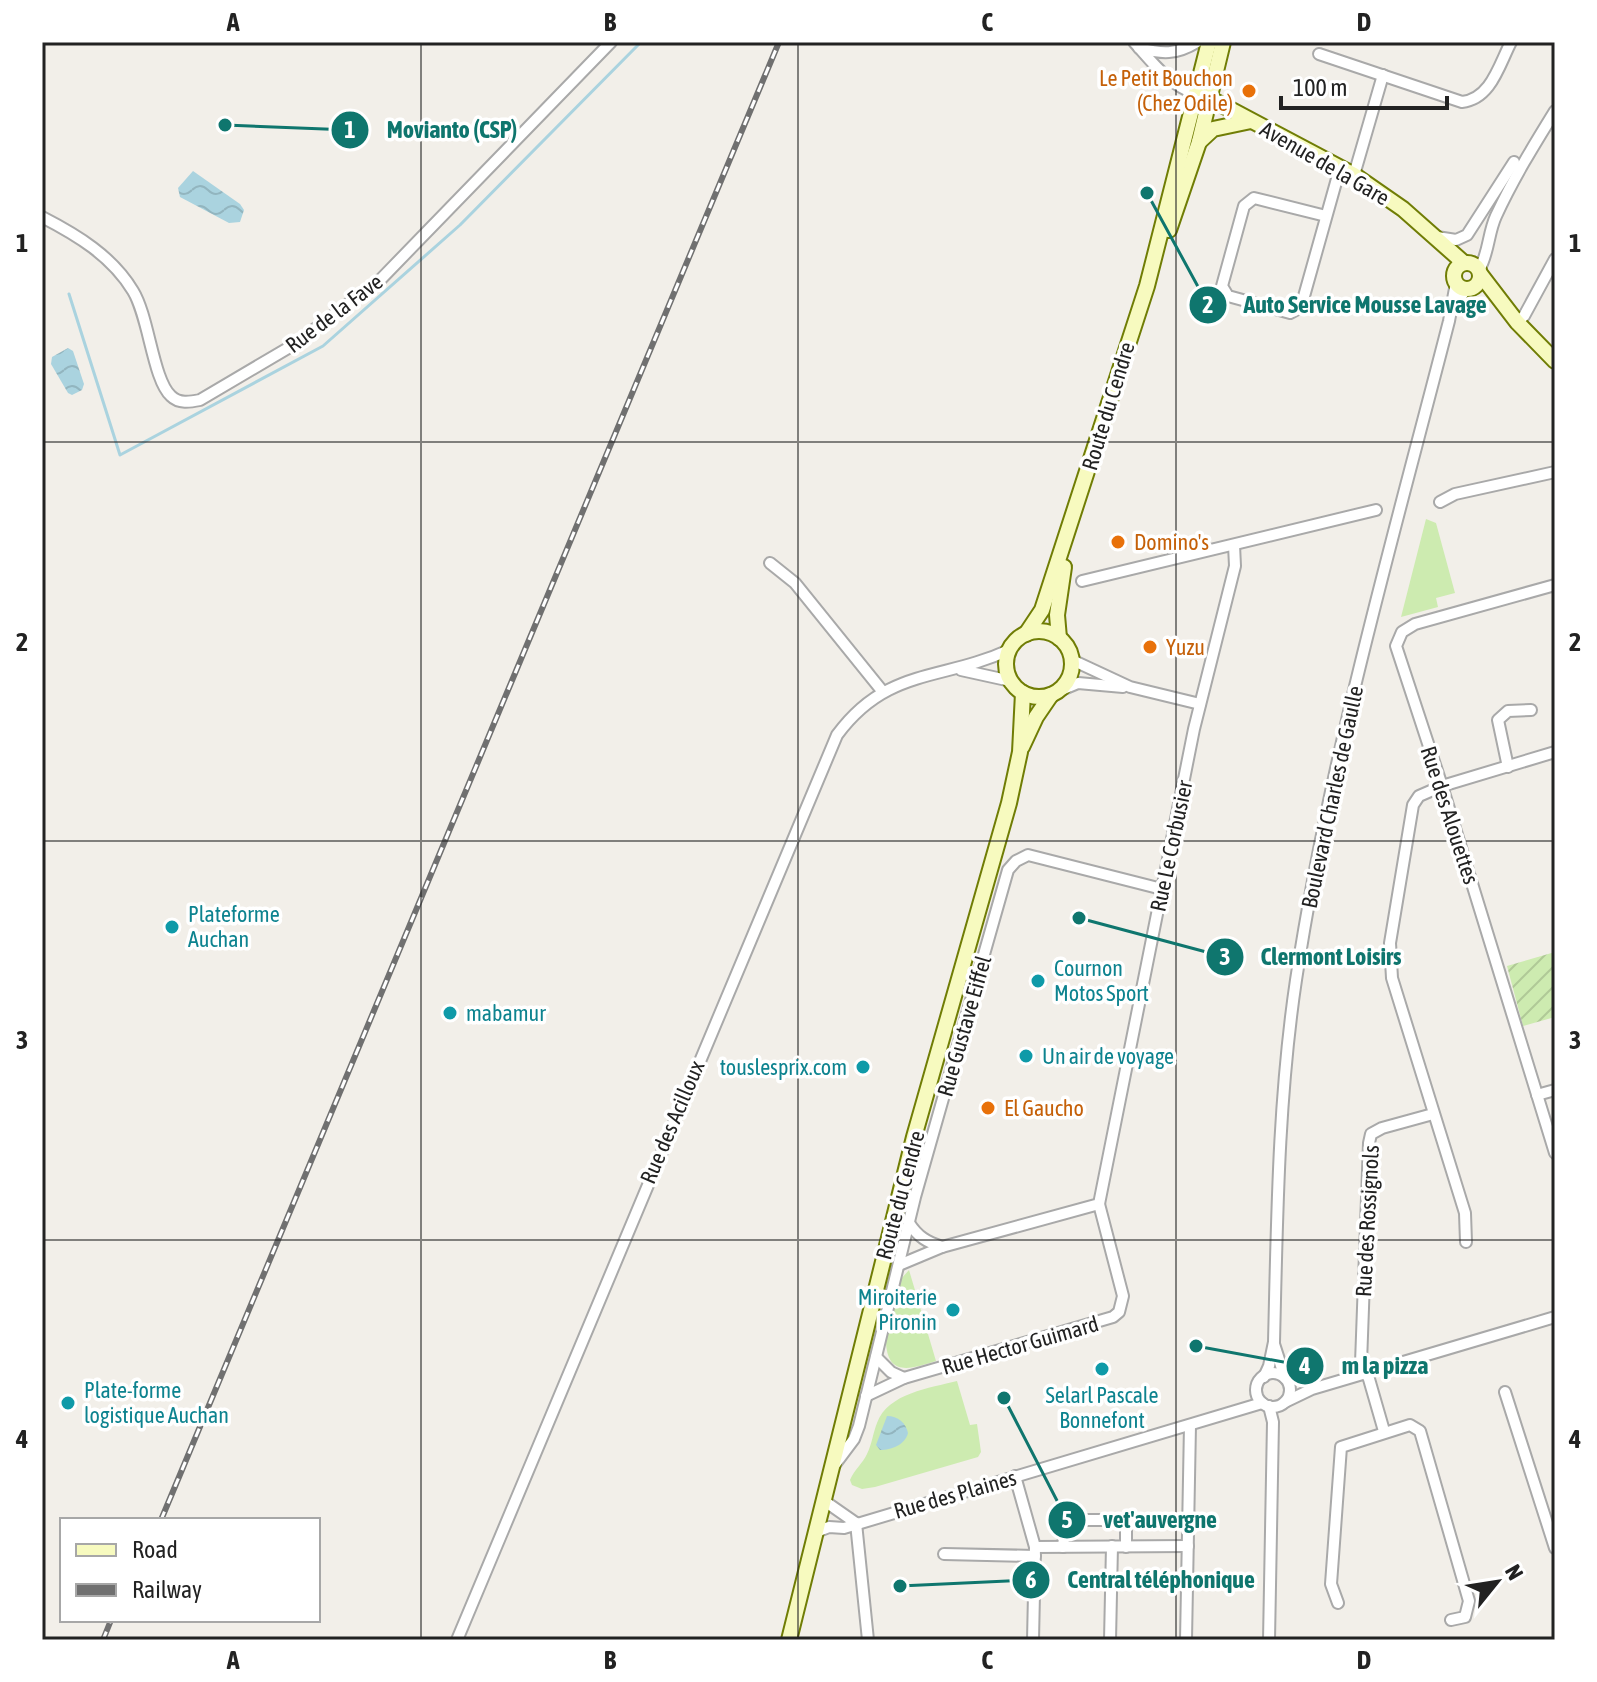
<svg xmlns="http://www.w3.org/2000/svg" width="1597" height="1682" viewBox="0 0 1597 1682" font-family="'Asap Condensed',sans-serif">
	<defs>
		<pattern id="garden-furrows" width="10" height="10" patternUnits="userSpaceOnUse" patternTransform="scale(2)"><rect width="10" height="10" fill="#cdebb0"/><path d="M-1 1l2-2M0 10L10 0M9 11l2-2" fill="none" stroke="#b0c997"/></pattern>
		<pattern id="water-waves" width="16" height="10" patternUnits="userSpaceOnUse" patternTransform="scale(2)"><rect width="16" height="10" fill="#aad3df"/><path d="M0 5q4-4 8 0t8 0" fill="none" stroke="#92b5bf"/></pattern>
	</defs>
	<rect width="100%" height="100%" fill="#f2efe9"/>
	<!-- grass -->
	<g fill="#cdebb0">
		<polygon points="1426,519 1436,523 1455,593 1436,598 1438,607 1401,617"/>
		<path d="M 909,1270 L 936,1361 C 913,1368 888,1378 886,1343 L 901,1279 Z"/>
		<path d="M 957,1381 L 970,1425 L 977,1424 L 981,1452 L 978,1457 L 875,1487 L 862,1489 L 852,1485 L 850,1480 C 854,1470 863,1463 867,1454 C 872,1444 873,1433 877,1423 C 888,1393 930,1388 957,1381 Z"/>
	</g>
	<!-- garden -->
	<polygon fill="url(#garden-furrows)" points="1555,952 1555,1017 1523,1026 1507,966"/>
	<!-- water -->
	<g fill="url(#water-waves)">
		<polygon points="193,171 240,204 244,210 240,222 229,223 180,197 178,188"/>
		<polygon points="68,348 73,351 84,384 82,390 72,395 68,393 51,364 52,357"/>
		<path d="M 887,1416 C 898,1416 906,1423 908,1433 C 905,1445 891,1450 880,1450 L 876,1445 Z"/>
	</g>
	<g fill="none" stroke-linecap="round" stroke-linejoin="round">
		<!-- stream -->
		<polyline stroke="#aad3df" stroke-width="3" points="69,294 120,455 323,346 460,225 641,42"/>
		<!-- street casing -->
		<g stroke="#a9a9a9" stroke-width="14">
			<g id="street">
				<path d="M 1134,42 C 1153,63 1168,84 1196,94"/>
				<path d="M 1139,48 C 1162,54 1176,55 1197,42"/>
				<path d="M 1319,54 L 1462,102 C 1491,99 1499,65 1511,42"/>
				<polyline points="1354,175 1383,75"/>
				<polyline points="1326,216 1254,198 1244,206 1222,286 1228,296 1290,313 1301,307 1340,168"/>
				<path d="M 42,217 C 77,235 112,256 133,291 C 149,317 153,380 171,396 C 179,404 190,402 200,400 L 295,344 L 381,279 L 611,42"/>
				<polyline points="1437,237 1456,240 1467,235 1514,162"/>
				<path d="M 1479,270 C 1489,253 1488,233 1496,216 C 1513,179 1534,145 1555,111"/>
				<polyline points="1453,309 1466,289"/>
				<polyline points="1517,322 1524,316 1555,259"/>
				<polyline points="1440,502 1455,494 1555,472"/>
				<polyline points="770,563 795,583 883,692"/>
				<polyline points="1082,581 1376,510"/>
				<polyline points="1555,585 1415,624 1402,632 1396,646 1442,786 1555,1153"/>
				<polyline points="1072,660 1130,687 1200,704"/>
				<polyline points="961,670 1011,681"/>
				<polyline points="1059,691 1078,683 1123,687"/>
				<polyline points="1508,767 1498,720 1508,711 1531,710"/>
				<polyline points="1537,1095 1555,1090"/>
				<path d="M 909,1223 C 918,1237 927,1242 942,1247"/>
				<polyline points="1466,1242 1465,1213 1392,978 1390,943 1413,805 1419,796 1442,786 1555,752"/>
				<polyline points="899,1265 942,1247 1099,1204 1194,729 1235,566 1234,545"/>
				<polyline points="1274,1344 1285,1378"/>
				<polyline points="876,1357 891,1372 904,1378"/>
				<circle cx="1273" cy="1390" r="17"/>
				<path d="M 1264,1377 L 1269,1366 L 1274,1342 C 1277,1221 1278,1100 1296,980 C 1330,756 1393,539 1449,321 L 1456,283"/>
				<polyline points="1505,1392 1555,1548"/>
				<polyline points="866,1396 904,1378 1113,1317 1119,1312 1123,1296 1099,1204"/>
				<polyline points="1285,1402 1312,1389 1555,1317"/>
				<polyline points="1269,1406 1273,1422 1269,1640"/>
				<polyline points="1384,1431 1369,1379 1361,1363 1369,1143 1371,1134 1382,1128 1433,1114"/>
				<polyline points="833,1467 854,1439 859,1426 915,1197 1008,870 1016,861 1028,855 1162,889"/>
				<polyline points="1015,1476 1035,1547 1033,1640"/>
				<polyline points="823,1500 856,1523"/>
				<polyline points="856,1523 868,1640"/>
				<polyline points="816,1532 829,1527 844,1528 1262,1403"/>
				<polyline points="1035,1547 1188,1546"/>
				<polyline points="1063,1547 1065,1527 1085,1520 1119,1520 1126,1529 1126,1547"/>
				<polyline points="944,1554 1035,1556"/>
				<polyline points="1338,1603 1331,1584 1341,1447 1410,1425 1420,1431 1469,1601 1465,1617 1451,1620"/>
				<path d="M 457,1640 L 837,735 C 887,667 942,681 1009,650"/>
				<polyline points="1110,1640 1112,1546"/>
				<polyline points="1186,1640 1190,1425"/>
			</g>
		</g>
		<!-- secondary casing -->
		<g stroke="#707d05" stroke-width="18">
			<g id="secondary">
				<polyline points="1196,94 1209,98 1354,175 1403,209 1464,263"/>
				<polyline points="1199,142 1213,129 1251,121"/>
				<polyline points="1169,230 1199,142 1223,42"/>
				<circle cx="1467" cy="276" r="13"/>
				<polyline points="1481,275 1517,322 1555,361"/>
				<circle cx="1039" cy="664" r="33"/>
				<polyline points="1026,634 1042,610 1147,286 1209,42"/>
				<polyline points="1059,638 1057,615 1064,567"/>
				<polyline points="1022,747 1036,717 1051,695"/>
				<polyline points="789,1640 914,1137 1009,803 1020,752 1023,693"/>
			</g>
		</g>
		<!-- street -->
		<use href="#street" stroke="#fff" stroke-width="10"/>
		<!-- secondary -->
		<use href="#secondary" stroke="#f7fabf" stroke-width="14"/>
		<!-- rail casing -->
		<g stroke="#707070" stroke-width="6">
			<g id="rail">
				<polyline points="161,1520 779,42"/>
				<polyline points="103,1640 111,1620"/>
			</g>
		</g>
		<!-- rail -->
		<use href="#rail" stroke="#fff" stroke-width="3" stroke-dasharray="9" stroke-linecap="butt"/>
	</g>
	<!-- grid -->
	<path fill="none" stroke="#222" stroke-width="2" stroke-opacity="0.55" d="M 421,42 L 421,1640M 798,42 L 798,1640M 1176,42 L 1176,1640M 42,442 L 1555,442M 42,841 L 1555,841M 42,1240 L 1555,1240"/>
	<!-- markers -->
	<g fill="#e8710a" stroke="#fff" stroke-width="3">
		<circle cx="1249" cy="91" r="8"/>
		<circle cx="1118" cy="542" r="8"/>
		<circle cx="1150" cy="647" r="8"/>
		<circle cx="988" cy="1108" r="8"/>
	</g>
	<g fill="#0f9aa8" stroke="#fff" stroke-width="3">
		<circle cx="172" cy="927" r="8"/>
		<circle cx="1038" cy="981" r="8"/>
		<circle cx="450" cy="1013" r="8"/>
		<circle cx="1026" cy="1056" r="8"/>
		<circle cx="863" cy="1067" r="8"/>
		<circle cx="953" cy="1310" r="8"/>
		<circle cx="1102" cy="1369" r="8"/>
		<circle cx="68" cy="1403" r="8"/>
	</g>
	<g text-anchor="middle" stroke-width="7" stroke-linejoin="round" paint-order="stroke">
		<!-- food labels -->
		<g font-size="22" fill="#c56008" stroke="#fff" text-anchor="start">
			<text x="1233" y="86" text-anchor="end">Le Petit Bouchon<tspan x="1233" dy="25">(Chez Odile)</tspan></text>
			<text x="1134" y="550">Domino's</text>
			<text x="1166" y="655">Yuzu</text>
			<text x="1004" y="1116">El Gaucho</text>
		</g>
		<!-- street labels -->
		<g font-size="22" fill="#222" stroke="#fff">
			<text transform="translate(1325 163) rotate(30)" y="8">Avenue de la Gare</text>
			<text transform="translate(334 313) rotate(-37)" y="8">Rue de la Fave</text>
			<text transform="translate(1108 406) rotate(-73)" y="8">Route du Cendre</text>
			<text transform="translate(1332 797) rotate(-78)" y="8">Boulevard Charles de Gaulle</text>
			<text transform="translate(1450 815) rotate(72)" y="8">Rue des Alouettes</text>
			<text transform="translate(1171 846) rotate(-78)" y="8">Rue Le Corbusier</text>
			<text transform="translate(964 1026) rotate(-74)" y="8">Rue Gustave Eiffel</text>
			<text transform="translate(672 1122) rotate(-67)" y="8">Rue des Acilloux</text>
			<text transform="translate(900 1195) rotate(-75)" y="8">Route du Cendre</text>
			<text transform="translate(1367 1221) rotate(-87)" y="8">Rue des Rossignols</text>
			<text transform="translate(1020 1345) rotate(-16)" y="8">Rue Hector Guimard</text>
			<text transform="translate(955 1494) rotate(-16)" y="8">Rue des Plaines</text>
		</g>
		<!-- culture labels -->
		<g font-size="22" fill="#0d838f" stroke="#fff" text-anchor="start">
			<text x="188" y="922">Plateforme<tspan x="188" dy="25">Auchan</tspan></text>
			<text x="1054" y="976">Cournon<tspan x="1054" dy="25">Motos Sport</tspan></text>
			<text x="466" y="1021">mabamur</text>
			<text x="1042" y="1064">Un air de voyage</text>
			<text x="847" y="1075" text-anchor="end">touslesprix.com</text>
			<text x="937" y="1305" text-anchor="end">Miroiterie<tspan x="937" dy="25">Pironin</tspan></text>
			<text x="84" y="1398">Plate-forme<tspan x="84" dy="25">logistique Auchan</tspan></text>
			<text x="1102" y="1403" text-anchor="middle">Selarl Pascale<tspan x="1102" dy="25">Bonnefont</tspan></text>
		</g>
	</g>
	<!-- callouts -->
	<path fill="none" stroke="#0f766e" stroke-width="3" d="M225 125L350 130M1147 193L1208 305M1079 918L1225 957M1196 1346L1305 1366M1004 1398L1067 1520M900 1586L1031 1580"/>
	<g fill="#0f766e" stroke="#fff" stroke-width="3">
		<circle cx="225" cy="125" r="8"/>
		<circle cx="1147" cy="193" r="8"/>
		<circle cx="1079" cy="918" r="8"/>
		<circle cx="1196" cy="1346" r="8"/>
		<circle cx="1004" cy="1398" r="8"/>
		<circle cx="900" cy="1586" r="8"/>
		<circle cx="350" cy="130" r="20"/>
		<circle cx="1208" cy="305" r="20"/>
		<circle cx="1225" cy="957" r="20"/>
		<circle cx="1305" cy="1366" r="20"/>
		<circle cx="1067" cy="1520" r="20"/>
		<circle cx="1031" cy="1580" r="20"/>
	</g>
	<g font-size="24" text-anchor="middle" font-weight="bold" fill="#fff">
		<text x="350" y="138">1</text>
		<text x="1208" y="313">2</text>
		<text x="1225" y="965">3</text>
		<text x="1305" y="1374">4</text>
		<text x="1067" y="1528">5</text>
		<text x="1031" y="1588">6</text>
	</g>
	<g font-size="24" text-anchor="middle" font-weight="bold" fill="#0f766e" stroke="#fff" stroke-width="7" stroke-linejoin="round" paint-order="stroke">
		<text x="452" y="138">Movianto (CSP)</text>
		<text x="1365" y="313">Auto Service Mousse Lavage</text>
		<text x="1331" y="965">Clermont Loisirs</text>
		<text x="1385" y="1374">m la pizza</text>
		<text x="1160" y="1528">vet'auvergne</text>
		<text x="1161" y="1588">Central téléphonique</text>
	</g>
	<!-- border -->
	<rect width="1597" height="1682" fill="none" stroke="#ffffff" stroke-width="88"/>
	<!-- legend -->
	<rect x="60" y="1518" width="260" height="104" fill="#ffffff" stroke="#a7a7a7" stroke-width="2"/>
	<rect x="76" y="1544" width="40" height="12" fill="#f7fabf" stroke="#a7a7a7" stroke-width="2"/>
	<text x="132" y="1558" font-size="24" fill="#222222">Road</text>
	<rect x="76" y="1584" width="40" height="12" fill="#707070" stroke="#a7a7a7" stroke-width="2"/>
	<text x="132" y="1598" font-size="24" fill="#222222">Railway</text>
	<!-- north arrow -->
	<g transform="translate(1497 1582) rotate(60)" stroke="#ffffff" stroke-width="6" paint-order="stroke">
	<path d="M0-6L14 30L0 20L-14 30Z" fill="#222222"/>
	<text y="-12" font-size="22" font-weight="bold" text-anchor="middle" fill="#222222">N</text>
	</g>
	<!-- scale -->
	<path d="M1281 96v12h166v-12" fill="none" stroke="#222222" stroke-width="4"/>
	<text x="1293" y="96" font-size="24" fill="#222222" stroke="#ffffff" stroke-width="6" paint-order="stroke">100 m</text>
	<rect x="44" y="44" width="1509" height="1594" fill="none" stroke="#222" stroke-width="3"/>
	<g font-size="26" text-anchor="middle" font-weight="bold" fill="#222">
		<text x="233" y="31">A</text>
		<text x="610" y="31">B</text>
		<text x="987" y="31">C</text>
		<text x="1364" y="31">D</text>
		<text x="22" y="252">1</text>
		<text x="1575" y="252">1</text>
		<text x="22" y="651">2</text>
		<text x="1575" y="651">2</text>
		<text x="22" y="1049">3</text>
		<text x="1575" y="1049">3</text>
		<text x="22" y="1448">4</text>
		<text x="1575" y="1448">4</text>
		<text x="233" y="1669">A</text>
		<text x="610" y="1669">B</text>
		<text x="987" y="1669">C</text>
		<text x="1364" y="1669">D</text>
	</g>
</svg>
